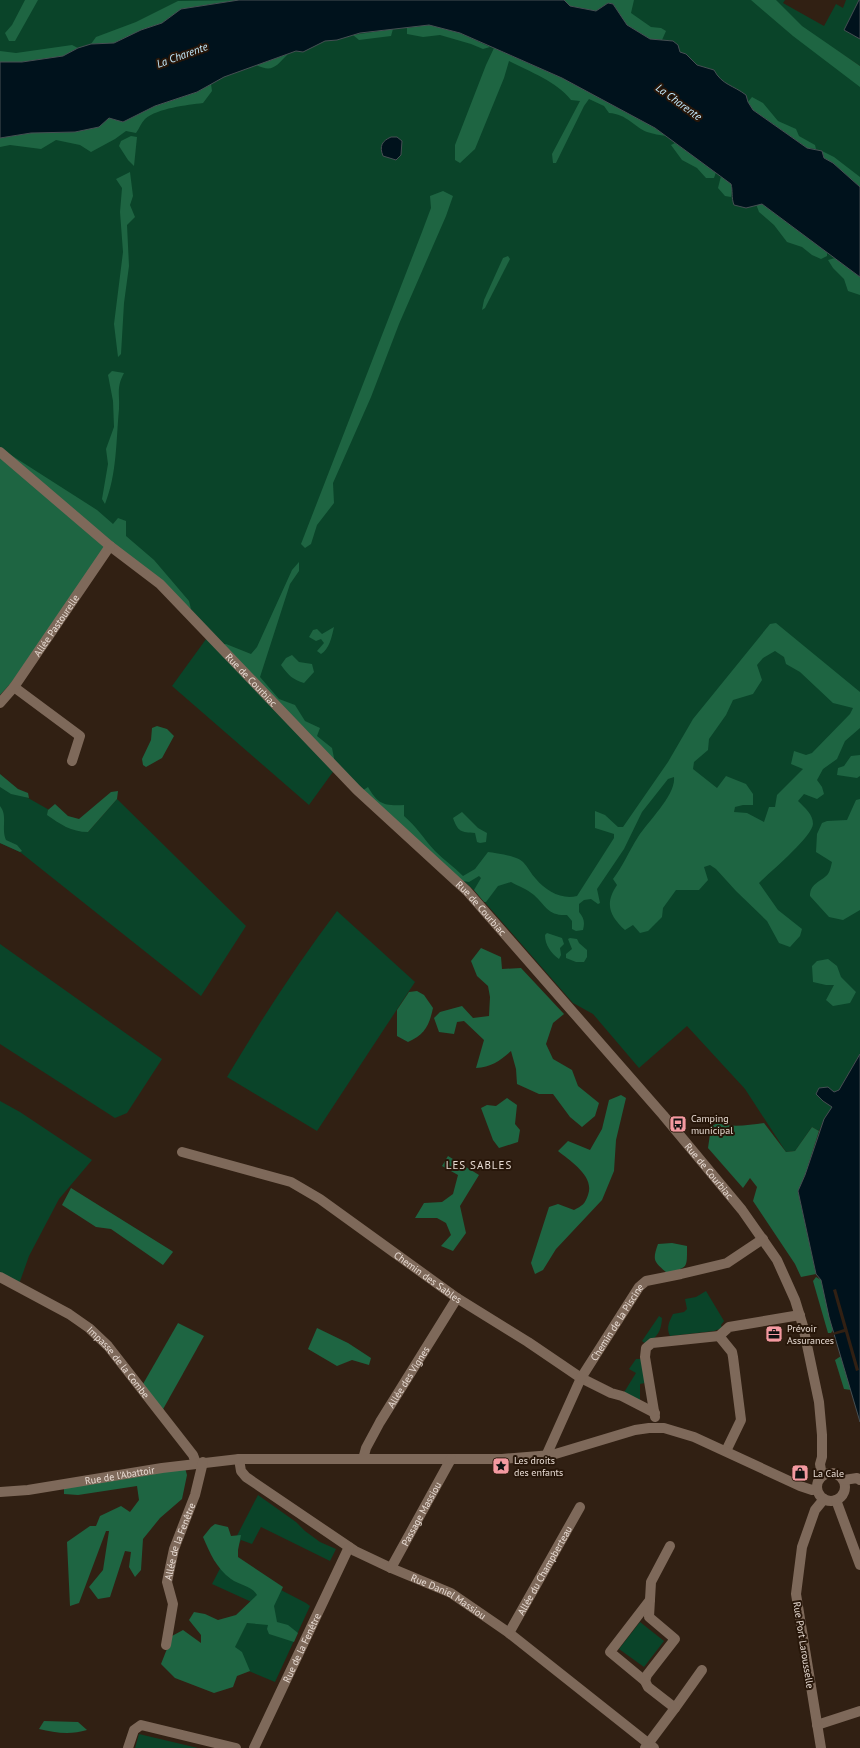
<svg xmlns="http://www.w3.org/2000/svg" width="860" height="1748" viewBox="0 0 860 1748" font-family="'PT Sans',sans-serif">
	<rect width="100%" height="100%" fill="#312013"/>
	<!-- green -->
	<g fill="#0a4429">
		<polygon points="0,0 785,0 783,3 824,26 836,4 843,8 846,0 860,0 860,66 812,34 860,70 860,1054 839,1090 834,1092 816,1094 823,1101 832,1107 824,1119 819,1131 812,1127 795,1151 786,1152 745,1089 687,1026 639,1068 593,1014 573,1003 474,890 366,799 335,769 309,805 172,686 209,635 160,584 0,452"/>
		<polygon points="0,782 88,832 117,799 246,926 201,996 20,852 0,843"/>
		<path d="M 337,911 L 415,982 L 317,1131 L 227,1077 C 261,1020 297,964 337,911 Z"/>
		<polygon points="0,944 162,1059 127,1113 115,1118 0,1044"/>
		<polygon points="0,1101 20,1112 92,1160 59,1199 29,1256 18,1287 0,1277"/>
		<path d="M 706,1291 L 724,1321 L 721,1325 L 722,1328 L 714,1331 L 670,1336 C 666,1328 669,1322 673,1314 L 684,1312 L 687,1309 L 685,1299 L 696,1297 Z"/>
		<path d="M 659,1316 L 662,1318 C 661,1332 658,1336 646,1344 L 642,1341 Z"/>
		<polygon points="636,1359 641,1359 645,1383 640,1384 640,1402 623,1394 636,1373 629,1369"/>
		<polygon points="258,1495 296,1522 305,1531 320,1542 336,1549 330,1561 261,1527 252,1544 241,1540 229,1563 306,1603 310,1606 275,1682 227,1662 256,1604 212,1584"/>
		<polygon points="640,1622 664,1641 644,1667 619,1649"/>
		<polygon points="139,1734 198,1748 135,1748"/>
	</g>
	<!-- forest -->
	<g fill="#1e6542" fill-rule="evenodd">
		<polygon points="25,0 38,0 15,41 9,41 5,33 12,25"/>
		<polygon points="239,0 181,9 162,23 141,30 114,43 91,44 96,37 136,22 178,1"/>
		<polygon points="564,0 634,0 631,13 651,27 661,28 666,31 662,40 650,39 627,25 613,4 608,3 596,11 570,6"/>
		<polygon points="751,0 776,0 802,26 860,66 860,87 793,36"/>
		<polygon points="429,25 460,33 490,47 483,49 471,44 440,35 423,37 407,34 407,28"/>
		<polygon points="393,29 391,36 359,40 353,35"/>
		<polygon points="72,45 78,48 63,56 22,62 0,62 0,51 16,53"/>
		<path d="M 494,48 L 562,78 L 655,128 L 666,136 C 660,135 653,134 647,132 C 634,127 627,114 609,113 L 604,106 L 589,99 L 584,106 L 556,163 L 553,163 L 552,154 L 580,101 L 571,100 C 556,81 530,72 509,61 L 504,78 L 475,149 L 460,163 L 455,160 L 455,145 L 486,65 Z"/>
		<path d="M 288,54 C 276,66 273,73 256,65 Z"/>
		<path d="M 211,84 L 212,91 L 203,103 C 187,105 158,108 145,119 C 141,123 139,129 136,133 L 126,131 L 115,139 L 91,152 L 80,145 L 56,140 L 41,149 L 10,145 L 0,147 L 0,138 L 31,133 L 75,132 L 98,127 L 109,118 L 123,122 L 155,106 L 197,92 Z"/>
		<polygon points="752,97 763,103 778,121 796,129 799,136 815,145 816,149 807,148 753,110 748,102"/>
		<polygon points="131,136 137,137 134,166 128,160 119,146 121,141"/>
		<polygon points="675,143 716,172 714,178 706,178 697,168 682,160 671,145"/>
		<polygon points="822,151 834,157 860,177 860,187 833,163 824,158"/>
		<polygon points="130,172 133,196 130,205 135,217 127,225 129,266 124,303 121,354 118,357 114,324 123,252 120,212 122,188 116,179"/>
		<polygon points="721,176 731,184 732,190 731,197 725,196 718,188"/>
		<polygon points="443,191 453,196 446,216 399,324 371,397 333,483 334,503 317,525 311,544 305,548 301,544 422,232 431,208 430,196"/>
		<polygon points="756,204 762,204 827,252 827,256 821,259 812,255 802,247 787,242 774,225 759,212"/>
		<polygon points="508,256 510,259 485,308 482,310 484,300 503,258"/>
		<polygon points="835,258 860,277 860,295 848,291 844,279 833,268 828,260"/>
		<path d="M 112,371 L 124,373 C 116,388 120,394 119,409 C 116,441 117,474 105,504 L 102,499 L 108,464 L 106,449 L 114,427 L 113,401 L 108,375 Z"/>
		<polygon points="0,448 97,510 113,524 118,518 126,521 126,536 154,560 189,601 191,609 110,546 11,683 0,695"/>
		<polygon points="299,562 299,571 290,584 260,677 279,699 295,705 305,721 320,728 317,736 332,748 336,768 218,645 226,644 251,654 257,647 292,570"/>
		<path d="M 776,623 L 860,692 L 860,728 L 845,741 L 837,759 L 823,769 L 817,780 L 822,787 L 824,794 L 817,799 L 804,794 L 798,801 C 805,808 813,814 813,824 C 812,837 770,872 759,883 L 778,910 L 802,929 L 800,936 L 790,947 L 779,943 L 767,921 L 736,891 L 716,869 L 710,865 L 704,867 L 708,880 L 699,890 L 676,890 L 663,908 L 662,917 L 648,931 L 640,933 L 633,925 L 625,930 C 610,916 604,904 617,885 L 613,879 C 623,866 629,851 638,837 C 648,821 676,795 674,777 L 668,779 L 642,812 L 624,849 L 597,889 L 600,903 L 598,904 L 591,899 L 584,900 L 579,904 L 579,912 C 584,918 585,922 583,930 L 576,931 L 572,929 L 572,921 L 567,915 C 548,916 546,906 534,895 C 527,889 518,886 511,882 L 498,886 L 486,902 L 484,902 L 474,890 L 481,878 L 479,876 L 469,882 L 463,881 L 359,793 L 368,787 C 378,804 383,806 404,805 L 404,816 C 416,826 424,839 435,851 C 444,860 454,867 463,876 L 475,869 L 488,852 C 496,853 517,856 523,862 C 528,867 531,874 536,879 C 546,891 562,900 577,896 L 614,838 L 614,834 L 595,828 L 595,811 L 605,815 L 618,827 L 623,827 L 668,762 L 693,719 L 770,624 ZM 775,651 L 784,657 L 786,664 L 800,672 L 833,703 L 853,708 L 850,714 L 812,753 L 806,755 L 794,751 L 791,764 L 803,769 L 777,795 L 775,807 L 769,807 L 764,822 L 747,813 L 734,812 L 735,807 L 743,805 L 753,805 L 753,794 L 746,784 L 726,776 L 717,788 L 693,769 L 694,762 L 708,750 L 709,739 L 726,715 L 733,700 L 753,694 L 762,680 L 757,665 L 763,658 Z"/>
		<path d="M 334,627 C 332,636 329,650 321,654 L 317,651 L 324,643 L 321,639 L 316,641 L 309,637 L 313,630 L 317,629 L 322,634 Z"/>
		<path d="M 292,655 L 299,662 L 312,664 L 314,672 L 304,683 C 293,680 288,675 281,665 L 286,658 Z"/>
		<polygon points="157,726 167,729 174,736 162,758 146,767 143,765 142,759 151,740 152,728"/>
		<polygon points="860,755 860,776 857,778 837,775 838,768 844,766 851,756"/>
		<polygon points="0,774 18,789 28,793 29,798 11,794 0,787"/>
		<path d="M 118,791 L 117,799 L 88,832 C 71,832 60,824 47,815 L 48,810 L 55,804 L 68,816 L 79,819 L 111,792 Z"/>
		<path d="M 860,799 L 860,910 L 843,920 L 829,917 L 810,896 C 810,883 821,882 828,874 C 830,871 831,866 832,862 L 816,852 L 817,834 L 822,823 L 827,821 L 847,820 L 856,800 Z"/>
		<path d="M 0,806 C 8,816 1,828 6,840 L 17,845 L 22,851 L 20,852 L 0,843 Z"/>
		<path d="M 462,812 L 478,828 L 487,833 L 486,842 L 480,843 L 477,842 L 475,833 C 461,832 458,832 453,818 Z"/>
		<path d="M 547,933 L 562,938 L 564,944 L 560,948 L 561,955 L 559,959 C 551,953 545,945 545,935 Z"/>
		<polygon points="570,938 577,939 579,943 587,950 587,957 584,962 576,962 566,958 566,954 572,949 568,939"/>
		<path d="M 481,948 L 501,957 L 502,969 L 521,968 L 564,1014 L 553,1023 L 546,1044 L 553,1059 L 572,1070 L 578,1086 L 599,1103 L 595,1116 L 582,1127 L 570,1117 L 553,1094 L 539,1094 L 517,1084 L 516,1069 L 511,1051 C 500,1061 491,1067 476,1068 L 484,1040 L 464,1021 L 457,1022 L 454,1034 L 439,1032 L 434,1018 L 440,1012 L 462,1006 L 473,1018 L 489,1016 L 490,997 L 488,986 L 477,976 L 471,961 Z"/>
		<polygon points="828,959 837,966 841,977 856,992 850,1003 833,1006 826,1000 834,985 826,985 813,982 812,966 817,961"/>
		<path d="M 417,991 L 424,995 L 433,1008 C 429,1026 425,1034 408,1042 L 397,1036 L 397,1010 L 409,992 Z"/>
		<path d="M 621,1095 L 626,1098 L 616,1140 L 614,1171 L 602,1200 L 556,1249 L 543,1270 L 535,1274 L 531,1263 L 549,1207 L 558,1204 L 574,1210 C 582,1206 585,1204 588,1195 C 595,1176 570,1161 558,1151 L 568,1141 L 590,1150 L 602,1129 L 609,1100 Z"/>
		<polygon points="507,1098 517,1105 515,1124 520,1130 518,1142 499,1148 493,1140 481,1108 487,1105 496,1106"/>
		<path d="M 717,1123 C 733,1128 748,1125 764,1123 L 786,1152 L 795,1151 L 812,1127 L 819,1131 L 805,1175 L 798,1191 L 816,1274 L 801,1277 L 795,1264 L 753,1201 L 757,1187 L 750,1178 L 743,1188 L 708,1148 L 711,1127 Z"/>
		<polygon points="448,1156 479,1175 460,1206 466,1233 453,1251 441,1246 451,1235 446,1223 437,1218 415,1218 424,1203 442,1202 453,1194 458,1175 442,1166"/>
		<polygon points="71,1188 172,1251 173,1252 163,1265 111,1229 96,1227 62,1205"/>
		<path d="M 672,1243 L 687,1246 C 687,1269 688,1267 667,1273 C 654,1261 652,1261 658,1244 Z"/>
		<polygon points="816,1277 821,1280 833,1330 831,1333 828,1333 813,1281"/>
		<polygon points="178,1323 204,1336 162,1411 143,1384"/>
		<polygon points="317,1328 348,1343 371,1358 369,1365 352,1360 337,1366 308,1349"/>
		<polygon points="841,1356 851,1390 844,1389 835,1360"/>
		<polygon points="185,1468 187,1475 182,1499 160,1518 143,1539 141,1570 135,1577 129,1567 131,1552 125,1551 110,1597 98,1599 89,1587 103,1570 109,1531 106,1531 79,1603 70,1606 67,1542 90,1526 96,1526 100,1516 121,1506 130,1512 139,1500 137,1486 78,1495 64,1494 64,1484"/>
		<path d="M 215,1524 L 228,1527 L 231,1536 L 241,1535 L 238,1550 L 238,1557 L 283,1587 L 274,1606 L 277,1622 L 288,1625 L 298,1633 L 294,1642 L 269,1634 L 267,1629 L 268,1625 L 247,1623 L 235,1647 L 242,1652 L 250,1671 L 237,1676 L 233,1687 L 214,1693 L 175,1678 L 161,1664 L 172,1636 L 183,1630 L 201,1643 L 201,1635 L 189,1620 L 194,1612 L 205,1614 L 218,1620 L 236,1615 L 257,1595 C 252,1586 239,1585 231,1579 C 216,1568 210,1553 203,1537 L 211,1527 Z"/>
		<path d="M 44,1721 L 78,1722 L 87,1730 C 71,1735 55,1733 39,1729 Z"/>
	</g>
	<!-- water -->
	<g fill="#00121c" stroke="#464f53">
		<path d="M 239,0 L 564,0 L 570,6 L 596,11 L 608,3 L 613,4 L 627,25 L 650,39 L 673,41 L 678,45 L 680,52 L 686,54 L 697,65 L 714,70 C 722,85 733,85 746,95 L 748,102 L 753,110 L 807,148 L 822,151 L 824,158 L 833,163 L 860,187 L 860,277 L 762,204 L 746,208 L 734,205 C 731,197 733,191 731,184 L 655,128 L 562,78 L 460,33 L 429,25 L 360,33 L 337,40 L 325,41 L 303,52 L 296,51 L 224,77 L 197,92 L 155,106 L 123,122 L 109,118 L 99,127 L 75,132 L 31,133 L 0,138 L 0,62 L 22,62 L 63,56 L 78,48 L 91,44 L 114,43 L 141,30 L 162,23 L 181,9 Z"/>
		<polygon points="859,0 860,0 860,39 844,30"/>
		<path d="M 391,137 L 397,137 L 402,141 L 401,155 L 396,160 L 383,156 C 379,146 382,141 391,137 Z"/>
		<polygon points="860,1054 860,1422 829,1317 821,1280 816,1274 798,1191 805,1175 824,1119 832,1107 823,1101 816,1094 819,1088 828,1087 834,1092 839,1090"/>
	</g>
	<!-- pier -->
	<polygon fill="#312013" points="836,1289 859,1370 856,1371 845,1332 833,1335 832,1333 844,1329 833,1290"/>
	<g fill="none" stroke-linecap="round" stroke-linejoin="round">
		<!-- minor -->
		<g stroke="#7e695a" stroke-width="10">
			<path id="s1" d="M 0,452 L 110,546 L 160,584 L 357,790 L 467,891 L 663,1115 L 742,1210 L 777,1260 L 795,1300 L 803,1326 L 819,1402 L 822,1435 L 822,1457 L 820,1464 L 822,1476"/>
			<polyline points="14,687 80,736 72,761"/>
			<path id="s2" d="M 0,703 L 14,687 L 110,546"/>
			<path id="s3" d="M 182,1152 L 291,1182 L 320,1199 L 457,1298 L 528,1342 L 581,1378 L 611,1393 L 622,1396 L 655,1413"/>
			<path id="s4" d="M 0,1277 L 69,1314 L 89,1328 L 108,1346 L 193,1455 L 196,1463"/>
			<polyline points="719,1336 732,1352 733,1357 741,1420 726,1451"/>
			<polyline points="655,1417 645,1357 646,1348 652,1343 719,1336 729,1327 800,1315"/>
			<path id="s5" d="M 546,1456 L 581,1378 L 639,1287 L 646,1281 L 681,1274 L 727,1263 L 763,1239"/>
			<path id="s6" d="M 239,1459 L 241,1471 L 246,1477 L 355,1551 L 391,1568 L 451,1593 L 509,1633 L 654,1748"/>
			<path id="s7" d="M 363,1459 L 366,1448 L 380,1422 L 457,1298"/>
			<circle cx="831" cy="1487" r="14"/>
			<polyline points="844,1480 857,1478 860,1480"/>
			<path id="s8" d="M 0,1492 L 28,1490 L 162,1468 L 239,1459 L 502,1459 L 552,1455 L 635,1430 L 649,1428 L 664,1428 L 694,1437 L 800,1486 L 812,1490 L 817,1489"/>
			<polyline points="836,1500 860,1565"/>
			<path id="s9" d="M 391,1568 L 451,1459"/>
			<path id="s10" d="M 509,1633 L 580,1507"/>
			<path id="s11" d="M 166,1645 L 173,1604 L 167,1582 L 174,1549 L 195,1495 L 203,1462"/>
			<polyline points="645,1681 647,1675 675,1639 649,1617 651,1582 670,1546"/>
			<polyline points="675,1708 702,1670"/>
			<polyline points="817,1725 860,1711"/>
			<polyline points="128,1748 134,1730 141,1725 236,1748"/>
			<path id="s12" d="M 254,1748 L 349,1547"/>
			<polyline points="645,1748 675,1708 648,1687 645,1681 610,1652 650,1600"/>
			<polyline points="821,1748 796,1594 802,1547 815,1510 824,1499"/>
		</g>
	</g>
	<!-- icons -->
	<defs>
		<g id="bus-square" transform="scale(0.9)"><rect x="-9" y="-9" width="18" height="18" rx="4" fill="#f49aa1" stroke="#271609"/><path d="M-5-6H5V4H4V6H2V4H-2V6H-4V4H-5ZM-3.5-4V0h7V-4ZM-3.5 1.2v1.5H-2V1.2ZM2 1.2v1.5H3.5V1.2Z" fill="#111"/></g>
		<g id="office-square" transform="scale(0.9)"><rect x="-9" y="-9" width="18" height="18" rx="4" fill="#f49aa1" stroke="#271609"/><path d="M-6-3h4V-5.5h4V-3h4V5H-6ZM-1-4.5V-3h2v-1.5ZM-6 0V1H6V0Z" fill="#111"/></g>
		<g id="sight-square" transform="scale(0.9)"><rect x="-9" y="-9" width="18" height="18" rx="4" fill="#f49aa1" stroke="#271609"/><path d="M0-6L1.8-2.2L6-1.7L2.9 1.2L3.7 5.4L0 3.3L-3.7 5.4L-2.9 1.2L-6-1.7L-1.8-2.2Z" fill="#111"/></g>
		<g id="shop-square" transform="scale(0.9)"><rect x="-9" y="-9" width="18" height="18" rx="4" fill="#f49aa1" stroke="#271609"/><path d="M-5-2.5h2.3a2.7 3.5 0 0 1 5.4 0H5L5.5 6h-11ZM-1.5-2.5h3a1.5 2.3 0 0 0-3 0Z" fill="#111"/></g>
	</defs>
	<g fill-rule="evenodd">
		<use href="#bus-square" x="678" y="1124"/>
		<use href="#office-square" x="774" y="1334"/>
		<use href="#sight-square" x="501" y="1466"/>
		<use href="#shop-square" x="800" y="1473"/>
	</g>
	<g text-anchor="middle" stroke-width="4" stroke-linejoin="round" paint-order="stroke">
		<!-- street labels -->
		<g font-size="10" fill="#e8dcd4" stroke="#271609">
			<text dy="4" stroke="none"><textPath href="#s2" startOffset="96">Allée Pastourelle</textPath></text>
			<text dy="4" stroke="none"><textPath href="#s1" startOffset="340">Rue de Courbiac</textPath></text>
			<text dy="4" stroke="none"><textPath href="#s1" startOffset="664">Rue de Courbiac</textPath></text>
			<text dy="4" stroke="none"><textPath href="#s1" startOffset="1012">Rue de Courbiac</textPath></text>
			<text dy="4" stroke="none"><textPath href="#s3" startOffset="280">Chemin des Sables</textPath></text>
			<text dy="4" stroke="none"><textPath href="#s5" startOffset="152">Chemin de la Piscine</textPath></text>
			<text dy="4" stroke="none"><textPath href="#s4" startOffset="148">Impasse de la Combe</textPath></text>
			<text dy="4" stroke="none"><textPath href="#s7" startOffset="94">Allée des Vignes</textPath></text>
			<text dy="4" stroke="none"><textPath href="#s8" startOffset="121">Rue de l'Abattoir</textPath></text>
			<text dy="4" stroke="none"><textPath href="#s9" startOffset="62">Passage Massiou</textPath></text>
			<text dy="4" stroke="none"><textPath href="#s11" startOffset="107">Allée de la Fenêtre</textPath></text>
			<text dy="4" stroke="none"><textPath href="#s10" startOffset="72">Allée du Champberteau</textPath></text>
			<text dy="4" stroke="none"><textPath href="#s6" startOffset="256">Rue Daniel Massiou</textPath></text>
			<text transform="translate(804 1645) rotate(81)" y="4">Rue Port Larousselle</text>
			<text dy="4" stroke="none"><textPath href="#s12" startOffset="111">Rue de la Fenêtre</textPath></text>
		</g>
		<!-- poi labels -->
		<g font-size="10" fill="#e8dcd4" stroke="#271609" text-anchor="start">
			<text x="691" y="1122">Camping<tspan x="691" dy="12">municipal</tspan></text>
			<text x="787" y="1332">Prévoir<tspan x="787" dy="12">Assurances</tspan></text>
			<text x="514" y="1464">Les droits<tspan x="514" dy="12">des enfants</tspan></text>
			<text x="813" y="1477">La Cale</text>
		</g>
		<!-- water labels -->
		<g font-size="11" font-style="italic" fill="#c4ebfe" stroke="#271609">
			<text transform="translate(182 55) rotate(-20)" y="4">La Charente</text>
			<text transform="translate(679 102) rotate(36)" y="4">La Charente</text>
		</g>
		<!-- neighbourhood labels -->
		<g font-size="11" letter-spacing="1" fill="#e8dcd4" stroke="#271609">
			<text x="479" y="1169">LES SABLES</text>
		</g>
	</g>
</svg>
